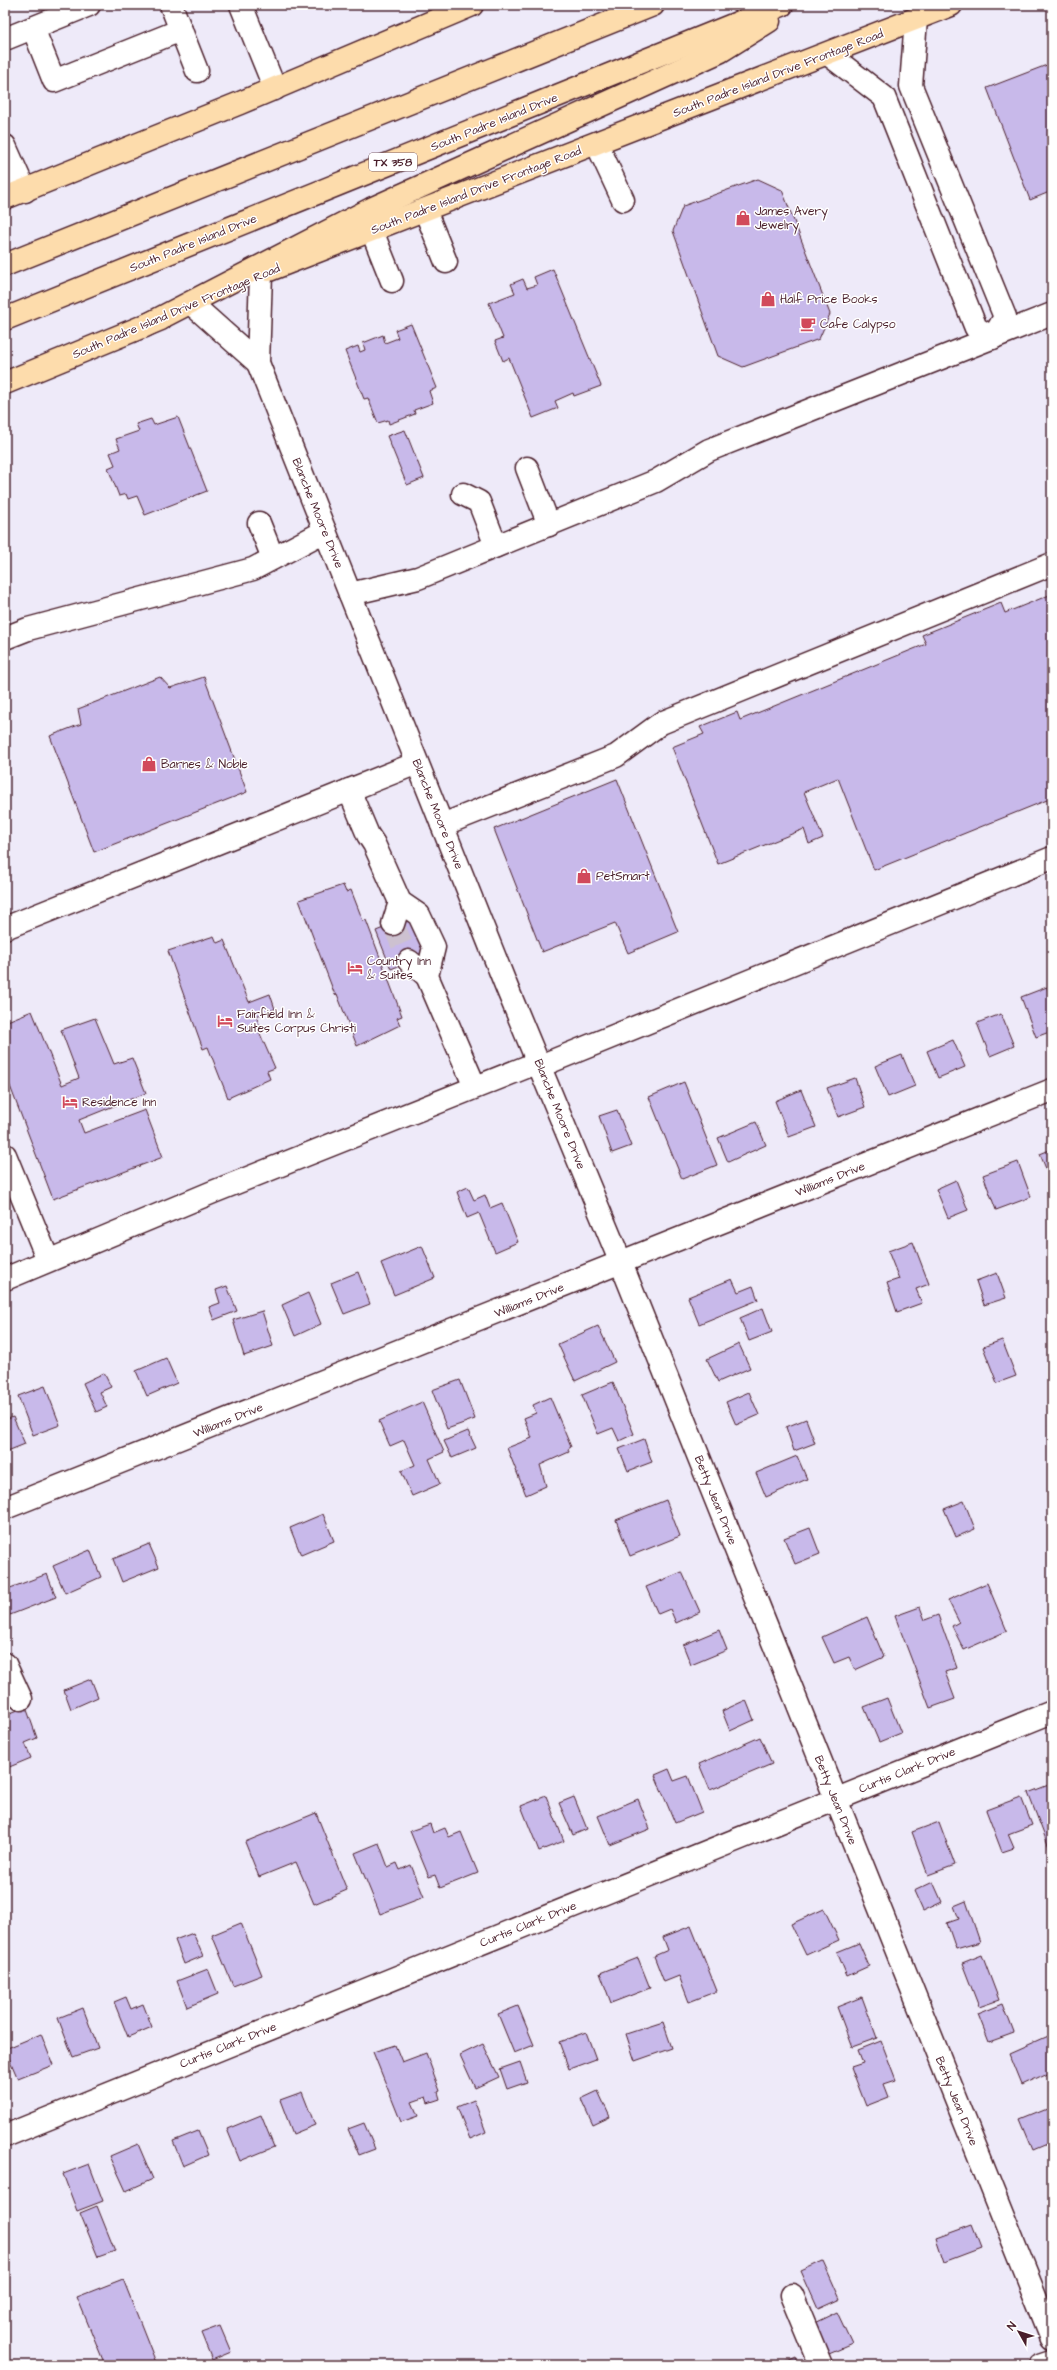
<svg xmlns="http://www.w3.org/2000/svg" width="1057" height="2370" viewBox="0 0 1057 2370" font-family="'Architects Daughter',sans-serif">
	<rect width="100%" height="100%" fill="#eeeaf9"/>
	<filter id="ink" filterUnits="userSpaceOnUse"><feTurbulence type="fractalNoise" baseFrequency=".025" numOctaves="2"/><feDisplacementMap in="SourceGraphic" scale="8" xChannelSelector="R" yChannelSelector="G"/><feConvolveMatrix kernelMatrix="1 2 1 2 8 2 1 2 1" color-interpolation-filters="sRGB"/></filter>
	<g filter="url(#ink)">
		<!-- building -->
		<g fill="#c8b9ea" stroke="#4a1f2b">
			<polygon points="1052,63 1052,191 1030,200 987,88"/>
			<polygon points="758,179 782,190 830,314 819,339 743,367 718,356 673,231 683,206"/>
			<polygon points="553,269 601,386 574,396 573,393 555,401 558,408 533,418 509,358 503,361 495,341 503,338 489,303 515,293 511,284 523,279 527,288 537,285 534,277"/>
			<polygon points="411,324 437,388 429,391 433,403 414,410 415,414 389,424 388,420 378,423 368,398 364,399 345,351 358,346 360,352 365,350 363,343 383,335 385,343 398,338 395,330"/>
			<polygon points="178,417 207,491 145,515 137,496 128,499 126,494 119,496 108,468 115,465 110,453 120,449 116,439 139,431 136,424 151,419 154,425"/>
			<polygon points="405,430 424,478 407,485 387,436"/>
			<polygon points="1052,594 1052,798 874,870 838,778 804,792 823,838 809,844 804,829 718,864 672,747 704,734 700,727 737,712 740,720 926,644 922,635 1001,603 1005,613"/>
			<polygon points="160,677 170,688 204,677 247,792 94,852 50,736 81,724 78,709"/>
			<polygon points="617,779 678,932 628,953 615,923 542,952 494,829"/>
			<polygon points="343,885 346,892 351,890 363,921 366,920 402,1016 397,1018 400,1025 357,1046 337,994 335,995 299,900"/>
			<polygon points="411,917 426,955 391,969 376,931"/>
			<polygon points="214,936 217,943 224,940 249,1002 270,994 275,1009 256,1016 260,1026 257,1027 275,1068 267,1071 270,1079 228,1098 208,1047 203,1049 168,951"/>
			<polygon points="1047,987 1052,1001 1052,1031 1036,1037 1021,997"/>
			<polygon points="32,1011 62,1085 79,1078 61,1030 95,1018 114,1064 132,1058 146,1093 79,1120 84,1133 145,1110 163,1157 53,1199 5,1073 5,1022"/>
			<polygon points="1001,1014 1014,1046 990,1056 977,1023"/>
			<polygon points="953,1040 965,1067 938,1078 927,1051"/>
			<polygon points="902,1055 915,1086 888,1097 875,1066"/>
			<polygon points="855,1078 865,1107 838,1117 827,1088"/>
			<polygon points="684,1082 717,1165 682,1179 649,1097"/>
			<polygon points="801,1090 816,1127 789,1137 775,1101"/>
			<polygon points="617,1110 631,1146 612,1153 599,1116"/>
			<polygon points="756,1122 766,1145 728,1162 718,1138"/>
			<polygon points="1052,1149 1052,1174 1049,1176 1040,1154"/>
			<polygon points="1018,1162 1031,1197 996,1210 983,1175"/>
			<polygon points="956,1180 968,1210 948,1218 936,1189"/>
			<polygon points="468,1187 474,1200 485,1195 490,1208 502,1203 518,1242 495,1252 479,1213 467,1218 457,1192"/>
			<polygon points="913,1242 929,1284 916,1289 922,1303 897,1312 887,1283 899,1279 888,1251"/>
			<polygon points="422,1246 435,1278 394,1295 381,1263"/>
			<polygon points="358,1272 370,1304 344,1314 331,1283"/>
			<polygon points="997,1273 1006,1298 984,1305 976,1281"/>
			<polygon points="732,1279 738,1292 753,1286 758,1300 699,1324 688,1297"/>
			<polygon points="227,1286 237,1311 214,1320 209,1307 220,1303 216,1290"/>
			<polygon points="308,1293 321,1324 295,1336 282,1305"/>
			<polygon points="763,1308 772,1332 749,1341 740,1318"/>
			<polygon points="262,1311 273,1346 244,1356 233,1320"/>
			<polygon points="598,1326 615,1362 575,1381 558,1344"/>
			<polygon points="1002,1340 1016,1376 997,1383 983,1347"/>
			<polygon points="739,1344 750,1368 718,1382 707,1359"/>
			<polygon points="166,1358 177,1383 147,1396 136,1371"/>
			<polygon points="104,1373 111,1387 100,1392 107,1407 96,1412 83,1383"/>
			<polygon points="460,1380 475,1419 447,1429 432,1390"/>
			<polygon points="613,1382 634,1434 619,1441 613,1428 598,1434 582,1395"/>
			<polygon points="45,1386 60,1425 33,1435 18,1396"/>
			<polygon points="749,1392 759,1415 736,1425 726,1402"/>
			<polygon points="550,1397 571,1447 568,1449 569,1452 540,1465 546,1486 526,1495 507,1448 532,1438 524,1418 536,1413 533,1405"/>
			<polygon points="422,1402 444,1452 429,1459 440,1484 412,1496 401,1471 415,1465 404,1440 390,1446 379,1421"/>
			<polygon points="13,1417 25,1444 5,1452 5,1420"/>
			<polygon points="806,1419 815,1443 794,1451 786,1427"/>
			<polygon points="468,1431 476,1448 452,1458 444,1441"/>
			<polygon points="644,1439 652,1462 628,1471 619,1449"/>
			<polygon points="797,1456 807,1479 766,1497 756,1473"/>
			<polygon points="666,1500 680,1536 630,1556 616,1520"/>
			<polygon points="964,1501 975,1529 956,1537 944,1509"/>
			<polygon points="323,1514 334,1541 301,1555 290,1528"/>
			<polygon points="810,1528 820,1554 795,1564 784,1538"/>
			<polygon points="149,1544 159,1567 122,1582 113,1559"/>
			<polygon points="90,1550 101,1577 65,1593 53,1566"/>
			<polygon points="682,1572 700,1612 676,1623 670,1609 658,1614 646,1587"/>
			<polygon points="47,1574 56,1597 10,1615 5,1603 5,1590"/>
			<polygon points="987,1583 1007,1631 964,1650 952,1626 959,1622 948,1600"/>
			<polygon points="920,1607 925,1620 938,1615 957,1668 945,1672 955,1699 930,1708 895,1616"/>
			<polygon points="867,1617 884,1657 855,1670 849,1657 834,1663 822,1637"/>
			<polygon points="719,1630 727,1650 691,1665 683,1645"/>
			<polygon points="91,1679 98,1697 71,1709 64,1690"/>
			<polygon points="887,1698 901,1733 879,1742 864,1707"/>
			<polygon points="746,1700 754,1720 730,1731 722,1711"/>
			<polygon points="26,1707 37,1738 25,1743 31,1758 7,1768 5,1715"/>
			<polygon points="760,1737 772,1764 710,1790 699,1764"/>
			<polygon points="669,1769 674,1781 688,1776 702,1812 675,1823 655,1775"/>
			<polygon points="1051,1784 1052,1849 1050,1850 1028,1793"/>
			<polygon points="546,1796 564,1841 539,1851 521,1806"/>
			<polygon points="574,1797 587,1829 573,1835 559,1803"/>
			<polygon points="1021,1797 1032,1825 1008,1834 1014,1848 1002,1852 986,1810"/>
			<polygon points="638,1799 650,1829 610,1845 598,1816"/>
			<polygon points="316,1813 347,1890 314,1904 296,1862 259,1877 245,1842"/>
			<polygon points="939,1822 955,1865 928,1875 912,1832"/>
			<polygon points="430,1824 433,1833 445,1828 449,1837 461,1832 478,1873 440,1888 435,1875 429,1877 410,1831"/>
			<polygon points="379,1843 388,1867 397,1863 400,1870 411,1865 424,1897 380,1914 355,1853"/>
			<polygon points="933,1882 942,1902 923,1911 914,1891"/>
			<polygon points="966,1901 980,1942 956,1949 947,1923 959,1919 954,1906"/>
			<polygon points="824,1909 839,1940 806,1955 791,1924"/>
			<polygon points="241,1923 262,1975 233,1986 212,1935"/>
			<polygon points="691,1926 717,1991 689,2002 679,1976 664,1982 654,1956 668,1950 663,1937"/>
			<polygon points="193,1933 203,1956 184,1964 175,1940"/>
			<polygon points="859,1943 869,1966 847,1976 837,1952"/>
			<polygon points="982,1955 999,2000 979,2007 962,1963"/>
			<polygon points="638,1958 650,1988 611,2003 600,1973"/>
			<polygon points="208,1969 218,1994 187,2007 177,1981"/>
			<polygon points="126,1997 131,2009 143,2004 152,2027 128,2037 114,2002"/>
			<polygon points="862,1997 877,2038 852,2047 837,2007"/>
			<polygon points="1003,2004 1014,2033 989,2042 978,2014"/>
			<polygon points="518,2006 534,2045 514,2053 498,2014"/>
			<polygon points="83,2008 98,2048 73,2057 58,2018"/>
			<polygon points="663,2022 672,2048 635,2061 626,2034"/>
			<polygon points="586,2032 596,2059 569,2069 559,2042"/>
			<polygon points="41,2034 53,2065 18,2079 5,2049"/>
			<polygon points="1052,2034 1052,2071 1022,2085 1009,2053"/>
			<polygon points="881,2041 896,2080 884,2084 889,2097 866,2106 851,2067 863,2063 858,2050"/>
			<polygon points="483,2044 499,2077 475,2088 460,2055"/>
			<polygon points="395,2045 402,2062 426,2053 440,2091 438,2092 440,2099 428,2103 426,2097 412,2102 418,2116 401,2122 373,2052"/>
			<polygon points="520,2062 527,2082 507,2089 500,2069"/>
			<polygon points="598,2091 610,2117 593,2125 581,2099"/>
			<polygon points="302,2092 315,2125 293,2134 280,2100"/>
			<polygon points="474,2100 486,2132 470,2139 457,2107"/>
			<polygon points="1052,2106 1052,2142 1033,2150 1020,2119"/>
			<polygon points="261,2115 274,2147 240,2161 227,2129"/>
			<polygon points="364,2123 375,2149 359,2155 348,2129"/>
			<polygon points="198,2131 208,2155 183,2166 173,2141"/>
			<polygon points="138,2144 153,2179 126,2191 110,2156"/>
			<polygon points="89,2164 103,2201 77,2211 63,2174"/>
			<polygon points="97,2206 115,2251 98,2257 80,2213"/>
			<polygon points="972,2225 981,2248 944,2262 936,2238"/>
			<polygon points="823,2261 840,2299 818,2309 801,2271"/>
			<polygon points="123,2279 157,2365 105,2365 77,2297"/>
			<polygon points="837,2312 852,2344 822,2357 808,2326"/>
			<polygon points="220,2326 231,2352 212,2360 201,2333"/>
			<polygon points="795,2358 798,2365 780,2365"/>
		</g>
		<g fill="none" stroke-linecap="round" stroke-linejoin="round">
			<!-- minor-tunnel -->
			<polyline stroke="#cdc1d0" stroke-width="22" stroke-dasharray="22 11" stroke-linecap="butt" points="393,924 409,961"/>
			<!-- minor casing -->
			<g stroke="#4a1f2b" stroke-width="25">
				<g id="minor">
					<polyline points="171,5 197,71"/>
					<polyline points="241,5 275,89"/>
					<polyline points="33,28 54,81 181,30"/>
					<polyline points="5,39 89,5"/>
					<polyline points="828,54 884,97 976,328 993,338 1005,317 911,86 916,19"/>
					<polyline points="597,144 623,200"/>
					<polyline points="5,146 25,191"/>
					<polyline points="425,210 446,262"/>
					<polyline points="372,231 392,281"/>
					<polyline points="261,274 258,363 507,988 621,1263 1052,2338"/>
					<polyline points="194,306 258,363"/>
					<polyline points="527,468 549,525"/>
					<polyline points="463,494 479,502 496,546"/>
					<polyline points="259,523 273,558"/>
					<polyline points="350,594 418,578 656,481 709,450 1052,314"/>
					<polyline points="5,638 28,629 253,569 325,531"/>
					<polyline points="349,790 368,835 374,844 400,902 419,915 434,947 427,976 475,1087"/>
					<polyline points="442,825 616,756 661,723 1052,564"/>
					<polyline points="393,924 400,902"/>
					<polyline points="5,928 417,763"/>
					<polyline points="409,961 427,976"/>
					<polyline points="540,1066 1052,858"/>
					<polyline points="5,1155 48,1260"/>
					<polyline points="5,1279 213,1192 539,1062"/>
					<polyline points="5,1508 1052,1090"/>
					<polyline points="5,1664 21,1699"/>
					<polyline points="5,2136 1052,1712"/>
					<polyline points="792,2295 821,2365"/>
					<polyline points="1040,2365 1052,2361"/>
				</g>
			</g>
			<!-- major casing -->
			<g stroke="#4a1f2b" stroke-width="25">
				<g id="major">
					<polyline points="5,198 240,103 472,5"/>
					<polyline points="269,270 951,5"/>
					<polyline points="5,383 161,319"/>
				</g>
			</g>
			<!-- highway casing -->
			<g stroke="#4a1f2b" stroke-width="25">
				<g id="highway">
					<polyline points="5,265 653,5"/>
					<polyline points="5,319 782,5"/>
					<polyline points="143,327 371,209 721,51 769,21"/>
				</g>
			</g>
			<!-- minor -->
			<use href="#minor" stroke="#fff" stroke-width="22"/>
			<!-- major -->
			<use href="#major" stroke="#fddcac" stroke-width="22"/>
			<!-- highway -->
			<use href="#highway" stroke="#fddcac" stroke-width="22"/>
		</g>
	</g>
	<!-- icons -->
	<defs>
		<g id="shop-bare" transform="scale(1.2)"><path d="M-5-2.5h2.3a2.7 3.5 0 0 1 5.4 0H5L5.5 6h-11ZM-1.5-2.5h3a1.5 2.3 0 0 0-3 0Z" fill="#d1495b" stroke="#fff" stroke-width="2.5" paint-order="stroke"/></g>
		<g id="cafe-bare" transform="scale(1.2)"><path d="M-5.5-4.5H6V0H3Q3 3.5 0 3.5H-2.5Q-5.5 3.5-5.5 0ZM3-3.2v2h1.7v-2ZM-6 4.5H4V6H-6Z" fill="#d1495b" stroke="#fff" stroke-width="2.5" paint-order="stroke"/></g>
		<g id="hotel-bare" transform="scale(1.2)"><path d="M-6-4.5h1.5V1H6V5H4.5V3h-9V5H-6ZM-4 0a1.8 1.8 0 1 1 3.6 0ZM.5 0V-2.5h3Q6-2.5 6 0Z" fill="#d1495b" stroke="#fff" stroke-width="2.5" paint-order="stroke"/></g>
	</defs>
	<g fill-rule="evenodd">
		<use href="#shop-bare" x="743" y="218"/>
		<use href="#shop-bare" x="768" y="299"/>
		<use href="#cafe-bare" x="808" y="324"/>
		<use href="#shop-bare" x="149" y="764"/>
		<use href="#shop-bare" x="584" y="876"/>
		<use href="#hotel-bare" x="355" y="968"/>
		<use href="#hotel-bare" x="225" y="1021"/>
		<use href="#hotel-bare" x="70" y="1102"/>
	</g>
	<g text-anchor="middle" stroke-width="3" stroke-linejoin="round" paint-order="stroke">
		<!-- shield labels -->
		<rect fill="#fff" stroke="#80626b" stroke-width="1" x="369" y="153" width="48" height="18" rx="3"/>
		<g font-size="11" font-weight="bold" fill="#4a1f2b">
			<text x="393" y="166">TX 358</text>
		</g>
		<!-- street labels -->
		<g font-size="12" fill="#4a1f2b" stroke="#fff">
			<text transform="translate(778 73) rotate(-21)" y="4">South Padre Island Drive Frontage Road</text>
			<text transform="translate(494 122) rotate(-22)" y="4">South Padre Island Drive</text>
			<text transform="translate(476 190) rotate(-21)" y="4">South Padre Island Drive Frontage Road</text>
			<text transform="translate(193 243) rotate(-22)" y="4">South Padre Island Drive</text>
			<text transform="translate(176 311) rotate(-23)" y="4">South Padre Island Drive Frontage Road</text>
			<text transform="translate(318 513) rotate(68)" y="4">Blanche Moore Drive</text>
			<text transform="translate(438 814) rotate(68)" y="4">Blanche Moore Drive</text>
			<text transform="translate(560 1114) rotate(68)" y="4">Blanche Moore Drive</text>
			<text transform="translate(830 1179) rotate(-22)" y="4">Williams Drive</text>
			<text transform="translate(529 1300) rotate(-22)" y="4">Williams Drive</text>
			<text transform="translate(228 1420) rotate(-22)" y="4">Williams Drive</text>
			<text transform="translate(716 1500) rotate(68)" y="4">Betty Jean Drive</text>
			<text transform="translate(907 1770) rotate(-22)" y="4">Curtis Clark Drive</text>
			<text transform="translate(836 1800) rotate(68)" y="4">Betty Jean Drive</text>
			<text transform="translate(528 1924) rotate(-22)" y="4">Curtis Clark Drive</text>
			<text transform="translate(228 2045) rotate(-22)" y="4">Curtis Clark Drive</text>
			<text transform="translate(957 2101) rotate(68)" y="4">Betty Jean Drive</text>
		</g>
		<!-- poi labels -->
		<g font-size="12" fill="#4a1f2b" stroke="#fff" text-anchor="start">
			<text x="755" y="215">James Avery<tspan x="755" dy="14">Jewelry</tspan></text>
			<text x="780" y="303">Half Price Books</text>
			<text x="820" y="328">Cafe Calypso</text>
			<text x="161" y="768">Barnes &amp; Noble</text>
			<text x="596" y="880">PetSmart</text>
			<text x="367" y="965">Country Inn<tspan x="367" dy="14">&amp; Suites</tspan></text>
			<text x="237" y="1018">Fairfield Inn &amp;<tspan x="237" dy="14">Suites Corpus Christi</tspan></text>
			<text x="82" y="1106">Residence Inn</text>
		</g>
	</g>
	<!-- margin -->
	<rect width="1057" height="2370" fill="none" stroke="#fff" stroke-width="20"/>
	<rect x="10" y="10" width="1037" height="2350" fill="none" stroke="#4a1f2b" stroke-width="1.5" filter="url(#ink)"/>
	<!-- north arrow -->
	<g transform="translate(1019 2332) rotate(309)" stroke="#ffffff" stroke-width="3" paint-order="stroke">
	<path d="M0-3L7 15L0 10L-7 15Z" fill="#4a1f2b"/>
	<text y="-6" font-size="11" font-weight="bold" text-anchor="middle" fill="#4a1f2b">N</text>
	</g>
</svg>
